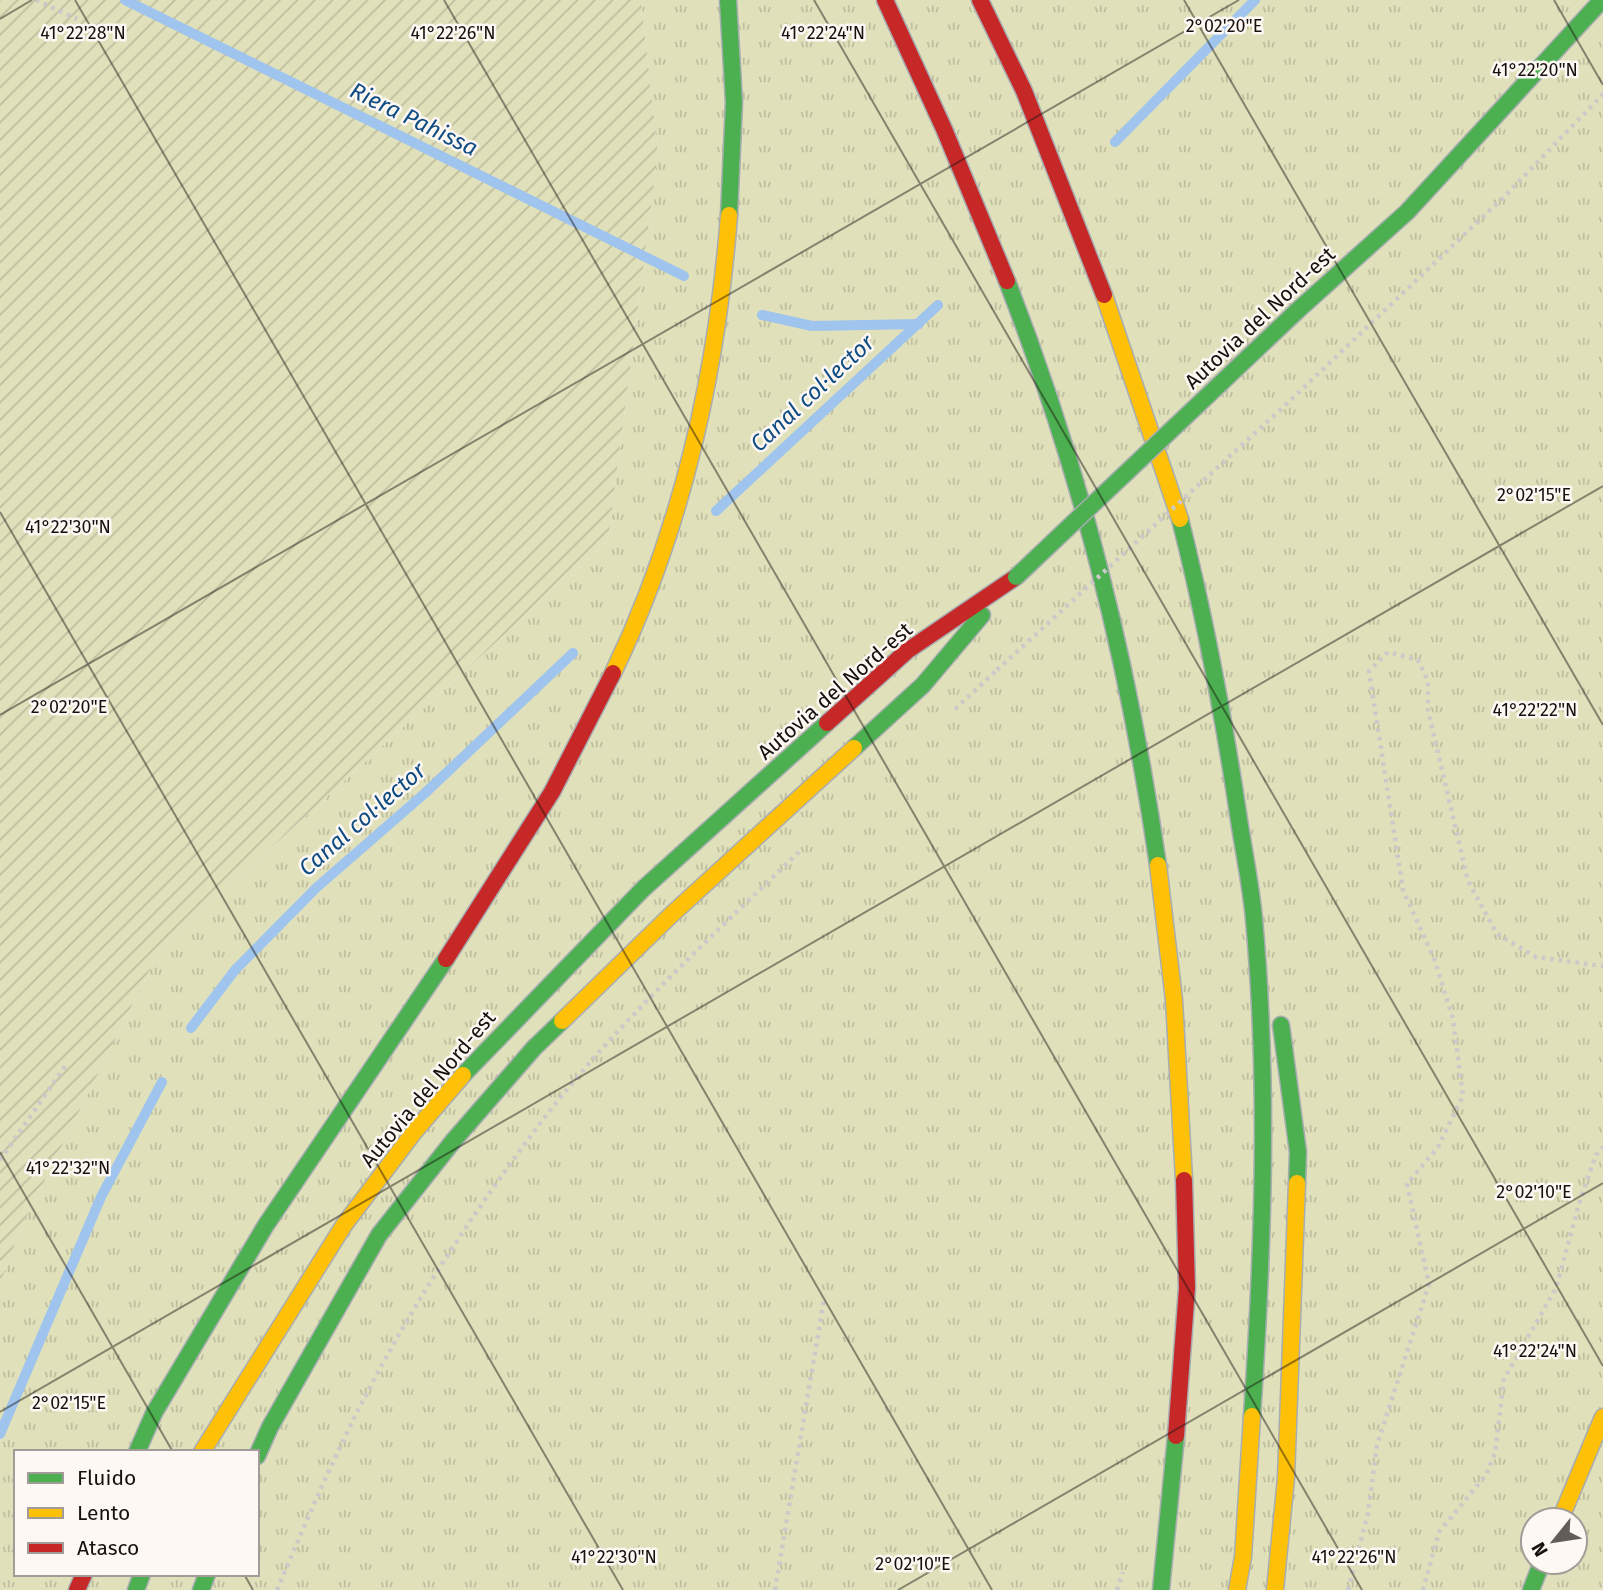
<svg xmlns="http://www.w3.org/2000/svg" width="1603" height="1590" viewBox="0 0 1603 1590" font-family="'Fira Sans',sans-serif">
	<defs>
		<pattern id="grass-tufts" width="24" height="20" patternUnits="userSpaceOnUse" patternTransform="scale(1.75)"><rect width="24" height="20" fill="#e0e0bb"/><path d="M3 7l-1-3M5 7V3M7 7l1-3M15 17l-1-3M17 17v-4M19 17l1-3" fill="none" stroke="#bfbfa0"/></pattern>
		<pattern id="garden-furrows" width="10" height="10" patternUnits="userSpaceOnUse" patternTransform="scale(1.75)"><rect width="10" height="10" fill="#e0e0bb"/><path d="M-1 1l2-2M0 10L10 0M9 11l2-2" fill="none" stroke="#bfbfa0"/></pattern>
	</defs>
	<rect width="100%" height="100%" fill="#f2eae6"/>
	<!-- grass -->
	<path fill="url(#grass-tufts)" fill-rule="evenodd" d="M 641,0 L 1603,0 L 1603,1590 L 0,1590 L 0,1284 L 19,1232 L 160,949 L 608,540 L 658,153 ZM 16,1452 L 257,1452 L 257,1574 L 16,1574 ZM 1533,1520 L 1575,1520 L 1575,1562 L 1533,1562 Z"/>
	<!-- garden -->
	<polygon fill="url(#garden-furrows)" points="0,0 641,0 658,153 608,540 160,949 19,1232 0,1284"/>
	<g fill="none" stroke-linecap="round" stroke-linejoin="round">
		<!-- stream -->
		<g stroke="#9fc4ee" stroke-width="10">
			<polyline points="125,0 684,276"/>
			<polyline points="1115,142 1255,0"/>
			<polyline points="762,315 812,326 919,324"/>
			<polyline points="716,511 938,305"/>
			<polyline points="191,1028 235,970 316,888 424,794 573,653"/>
			<polyline points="0,1434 101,1197 162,1082"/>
		</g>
		<!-- fast casing -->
		<g stroke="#a8adb1" stroke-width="19">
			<g id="fast">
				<polyline points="728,0 734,102 729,215"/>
				<path d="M 1007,281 C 1082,475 1128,660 1158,865"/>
				<polyline points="1297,311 1407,212 1602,0"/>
				<path d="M 1180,519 C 1205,618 1224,719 1239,820 C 1244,853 1251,886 1254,919 C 1269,1084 1263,1251 1252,1416"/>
				<polyline points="854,748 923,685 982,615"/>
				<polyline points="1281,1025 1298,1152 1297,1183"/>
				<polyline points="463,1075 643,889 827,723"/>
				<polyline points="137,1452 154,1413 266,1225 446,959"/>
				<polyline points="257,1456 270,1427 379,1235 454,1140 534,1048 562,1021"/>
				<polyline points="136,1590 142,1574"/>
				<polyline points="201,1590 207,1574"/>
				<polyline points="1161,1590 1176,1436"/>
				<polyline points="1531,1590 1542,1562"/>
			</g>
		</g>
		<!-- slow casing -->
		<g stroke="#a8adb1" stroke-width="19">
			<g id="slow">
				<polyline points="1104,295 1180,519"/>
				<path d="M 613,673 C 682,530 717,372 729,215"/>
				<polyline points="1158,865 1174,1000 1184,1180"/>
				<polyline points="562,1021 671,915 854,748"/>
				<polyline points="202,1452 344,1225 414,1132 463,1075"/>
				<polyline points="1560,1520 1603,1417"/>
				<polyline points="1237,1590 1243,1557 1252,1416"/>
				<polyline points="1275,1590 1286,1478 1297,1183"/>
			</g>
		</g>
		<!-- jam casing -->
		<g stroke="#a8adb1" stroke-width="19">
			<g id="jam">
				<polyline points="885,0 944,129 1007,281"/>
				<polyline points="980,0 1024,91 1104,295"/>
				<polyline points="827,723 907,651 1016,577"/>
				<polyline points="446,959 552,792 613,673"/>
				<polyline points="1176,1436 1187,1288 1184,1180"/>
				<polyline points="77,1590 84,1574"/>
			</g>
		</g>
		<!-- path -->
		<g stroke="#ccc9c8" stroke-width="4.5" stroke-dasharray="3.5 5" stroke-linecap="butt">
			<polyline points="36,0 77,19"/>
			<polyline points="1279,411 1506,195 1603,94"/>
			<polyline points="955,709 997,670"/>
			<polyline points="0,1160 66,1065"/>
			<path d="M 277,1590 C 308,1517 339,1444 377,1374 C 421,1292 477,1208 533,1133 C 609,1030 707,941 799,852"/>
			<polyline points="775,1590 824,1299"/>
			<polyline points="1117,1590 1123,1572"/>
			<polyline points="1348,1590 1368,1513 1377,1445 1429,1284 1407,1184 1438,1147 1463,1096 1453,1019 1435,961 1403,890 1369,671 1388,652 1418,660 1428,681 1428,710 1468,881 1497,934 1536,957 1603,966"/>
			<polyline points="1423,1590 1439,1532 1486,1475 1495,1453 1504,1379 1556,1288 1581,1197 1596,1155 1603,1147"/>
		</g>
		<!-- fast -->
		<use href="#fast" stroke="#4caf50" stroke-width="16"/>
		<!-- slow -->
		<use href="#slow" stroke="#ffc107" stroke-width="16"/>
		<!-- jam -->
		<use href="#jam" stroke="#c62828" stroke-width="16"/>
		<!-- fast-bridge casing -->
		<g stroke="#a8adb1" stroke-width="19" stroke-linecap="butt">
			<polyline id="fast-bridge" points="1016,577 1297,311"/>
		</g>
		<!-- path-bridge -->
		<polyline stroke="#ccc9c8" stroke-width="4.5" stroke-dasharray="3.5 5" stroke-linecap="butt" points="997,670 1279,411"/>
		<!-- fast-bridge -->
		<use href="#fast-bridge" stroke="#4caf50" stroke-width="16"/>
	</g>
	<!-- ticks -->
	<path fill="none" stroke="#16110e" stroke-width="2" stroke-opacity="0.45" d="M 75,0 L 992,1590M 444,0 L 1362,1590M 814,0 L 1603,1366M 1184,0 L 1603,725M 1554,0 L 1603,85M 0,19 L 32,0M 0,512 L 623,1590M 0,715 L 1239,0M 0,1152 L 173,1452M 0,1412 L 1603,486M 244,1574 L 253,1590M 898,1590 L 1603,1183"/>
	<g text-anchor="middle" stroke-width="5" stroke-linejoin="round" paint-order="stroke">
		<!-- street labels -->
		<g font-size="21" fill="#16110e" stroke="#fef8f4">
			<text transform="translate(1260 318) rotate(-43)" y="7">Autovia del Nord-est</text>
			<text transform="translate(835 691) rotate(-41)" y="7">Autovia del Nord-est</text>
			<text transform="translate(428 1089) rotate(-50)" y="7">Autovia del Nord-est</text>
		</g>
		<!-- water labels -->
		<g font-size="23" font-style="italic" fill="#0f4c83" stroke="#fef8f4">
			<text transform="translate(414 119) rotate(26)" y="8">Riera Pahissa</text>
			<text transform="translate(812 393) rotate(-43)" y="8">Canal col·lector</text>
			<text transform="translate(362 819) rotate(-41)" y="8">Canal col·lector</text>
		</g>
	</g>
	<g font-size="18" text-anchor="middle" fill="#16110e" stroke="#fef8f4" stroke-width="5" stroke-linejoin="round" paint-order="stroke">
		<text x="1224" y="32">2°02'20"E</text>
		<text x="453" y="39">41°22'26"N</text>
		<text x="823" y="39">41°22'24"N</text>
		<text x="83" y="39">41°22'28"N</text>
		<text x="1535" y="76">41°22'20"N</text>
		<text x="1534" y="501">2°02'15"E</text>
		<text x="68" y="533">41°22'30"N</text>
		<text x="69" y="713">2°02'20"E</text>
		<text x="1535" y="716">41°22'22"N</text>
		<text x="68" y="1174">41°22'32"N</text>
		<text x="1534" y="1198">2°02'10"E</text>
		<text x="1535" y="1357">41°22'24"N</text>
		<text x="69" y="1409">2°02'15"E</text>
		<text x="614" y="1563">41°22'30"N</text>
		<text x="1354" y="1563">41°22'26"N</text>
		<text x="913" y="1570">2°02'10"E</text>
	</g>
	<!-- legend -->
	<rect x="14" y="1450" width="245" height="126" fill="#fef8f4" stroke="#a19c98" stroke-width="2"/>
	<rect x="28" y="1473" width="35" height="10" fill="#4caf50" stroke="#a19c98" stroke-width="2"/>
	<text x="77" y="1485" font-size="21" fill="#16110e">Fluido</text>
	<rect x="28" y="1508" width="35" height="10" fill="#ffc107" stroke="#a19c98" stroke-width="2"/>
	<text x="77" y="1520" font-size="21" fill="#16110e">Lento</text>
	<rect x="28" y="1543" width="35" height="10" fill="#c62828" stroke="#a19c98" stroke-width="2"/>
	<text x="77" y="1555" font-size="21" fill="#16110e">Atasco</text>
	<!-- north arrow -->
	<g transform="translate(1554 1541) rotate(240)"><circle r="33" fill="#fef8f4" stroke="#a19c98" stroke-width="2"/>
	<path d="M0-5L12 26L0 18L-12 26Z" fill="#635d5a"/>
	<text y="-10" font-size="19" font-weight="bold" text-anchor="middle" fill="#16110e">N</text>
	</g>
</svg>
